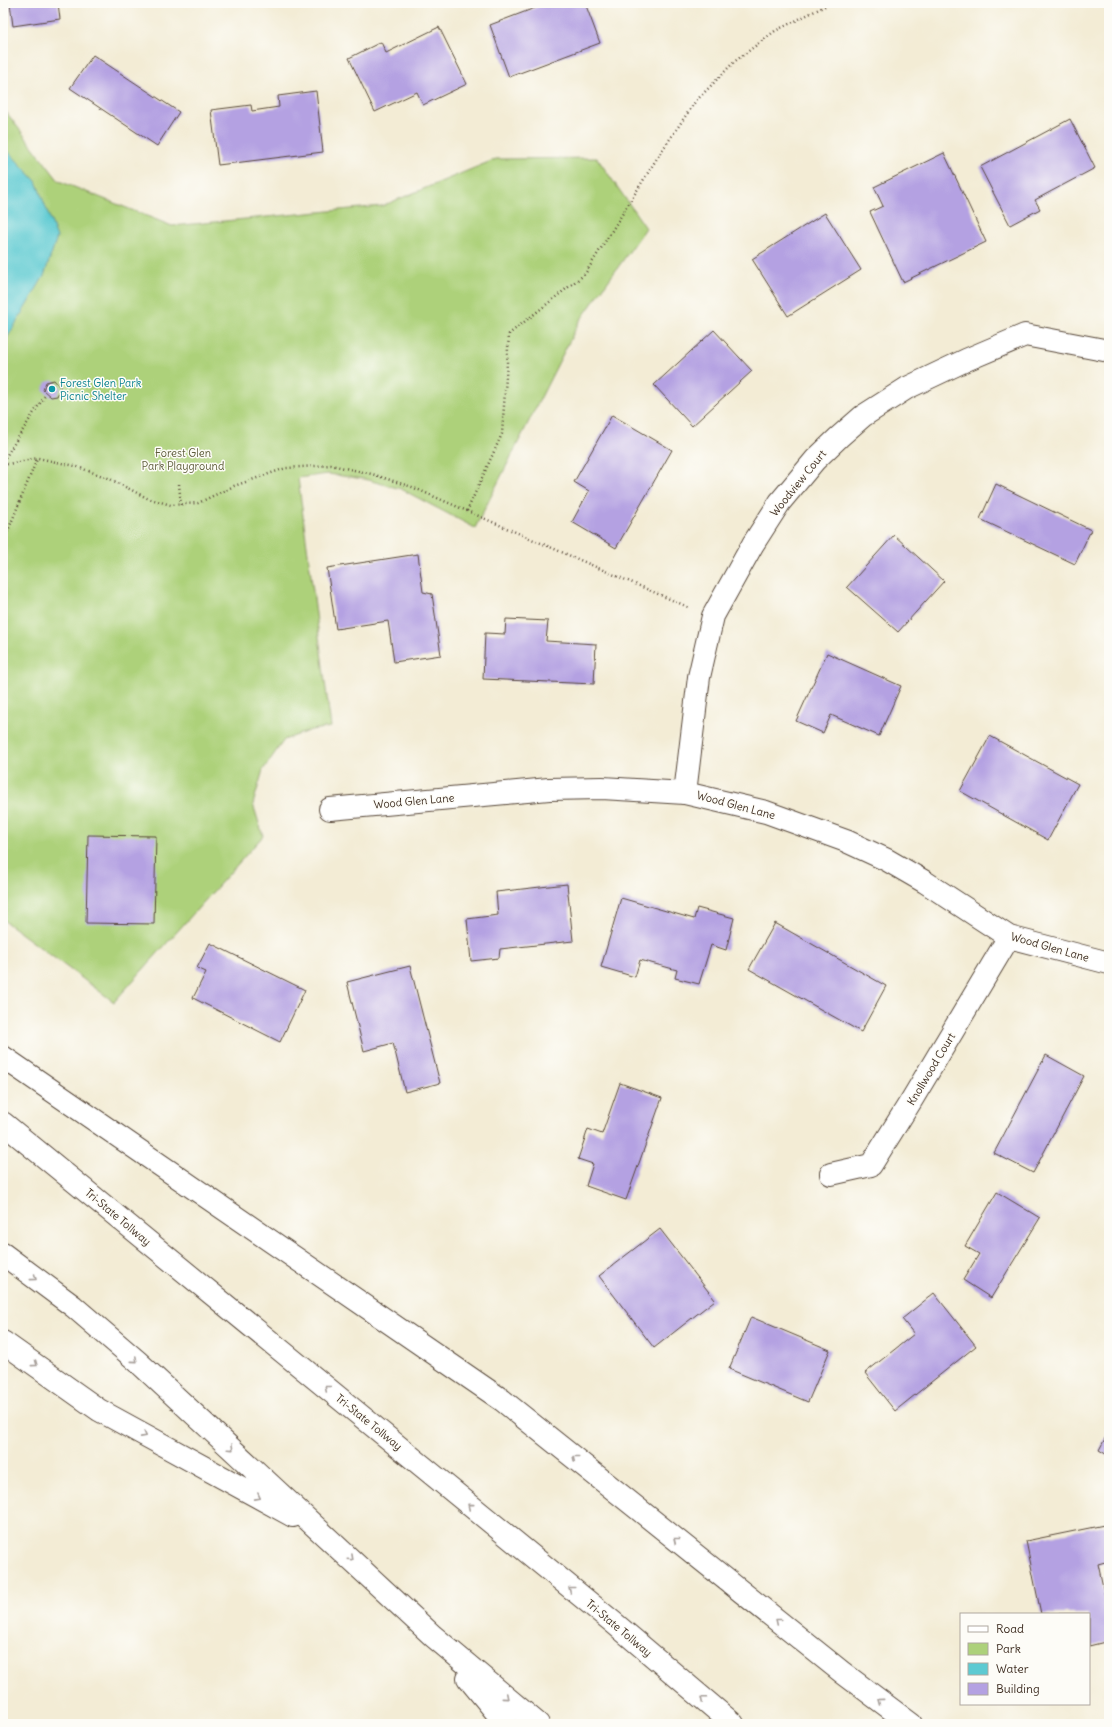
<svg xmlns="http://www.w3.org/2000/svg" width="1112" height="1727" viewBox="0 0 1112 1727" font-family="Delius,sans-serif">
	<rect width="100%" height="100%" fill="#fdfcf7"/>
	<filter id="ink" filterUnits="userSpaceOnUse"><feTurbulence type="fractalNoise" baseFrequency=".025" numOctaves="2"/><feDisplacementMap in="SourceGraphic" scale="8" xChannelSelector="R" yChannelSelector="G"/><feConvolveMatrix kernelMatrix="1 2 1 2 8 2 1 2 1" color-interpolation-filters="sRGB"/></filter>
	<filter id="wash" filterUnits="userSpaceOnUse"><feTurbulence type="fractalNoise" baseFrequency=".012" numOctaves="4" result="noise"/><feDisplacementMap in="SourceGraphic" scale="16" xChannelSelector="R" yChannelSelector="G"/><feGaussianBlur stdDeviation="0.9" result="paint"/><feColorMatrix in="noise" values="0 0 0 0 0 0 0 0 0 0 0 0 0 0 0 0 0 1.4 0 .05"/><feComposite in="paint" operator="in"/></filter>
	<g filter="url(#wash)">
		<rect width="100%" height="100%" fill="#f3ecd5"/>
		<!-- green -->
		<polygon fill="#add17a" stroke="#747e4c" points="3,108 59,181 172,226 382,206 496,159 597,158 646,228 579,322 475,528 401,489 364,479 328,474 298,478 331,727 311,730 284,740 263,770 253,804 263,836 114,1002 3,920"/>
		<!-- water -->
		<polygon fill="#5dcad2" stroke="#4c7a78" points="3,146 36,181 57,237 44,276 3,345"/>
		<g id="blocks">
			<!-- building -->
			<g fill="#b4a1e2">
				<polygon points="10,3 58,3 60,19 13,26"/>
				<polygon points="548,3 585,3 600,43 509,77 490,25"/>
				<polygon points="439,27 467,84 423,105 417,92 375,112 349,58 381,42 386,53"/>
				<polygon points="93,55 179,112 157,146 70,88"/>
				<polygon points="316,91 323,152 218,165 211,110 251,105 252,111 279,107 278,96"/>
				<polygon points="1070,119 1095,168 1035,200 1040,209 1010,225 980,167"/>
				<polygon points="944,153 986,242 903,282 870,212 883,206 874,187"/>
				<polygon points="825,213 861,270 788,316 752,259"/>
				<polygon points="714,330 752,371 692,426 654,385"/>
				<polygon points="54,380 61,388 57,396 51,397 43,390 46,382"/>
				<polygon points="612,415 672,450 616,548 572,522 589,491 574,482"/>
				<polygon points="996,484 1091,530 1075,564 980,519"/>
				<polygon points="894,535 944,581 898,632 847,587"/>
				<polygon points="418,554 423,592 432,594 441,655 394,662 388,621 336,629 327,568"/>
				<polygon points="506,619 548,621 546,641 596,644 594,684 483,679 485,633 505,634"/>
				<polygon points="827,653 901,686 879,736 831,715 823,733 796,721"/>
				<polygon points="990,736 1078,784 1048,840 960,791"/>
				<polygon points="88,835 156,836 154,924 86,923"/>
				<polygon points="567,884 573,941 500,949 499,958 471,961 467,919 498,915 496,892"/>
				<polygon points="621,898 694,919 697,908 734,918 726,950 711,945 699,984 675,978 677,970 640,960 635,977 601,967"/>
				<polygon points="775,923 886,986 861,1032 749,969"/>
				<polygon points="210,943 305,990 280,1042 193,998 206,972 197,968"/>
				<polygon points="410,966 440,1083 405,1092 393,1043 364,1051 347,982"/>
				<polygon points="1046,1055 1084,1076 1033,1173 994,1153"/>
				<polygon points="620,1083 662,1098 626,1200 586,1186 593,1164 578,1159 588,1129 602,1134"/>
				<polygon points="997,1192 1040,1218 991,1298 963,1280 979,1254 965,1246"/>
				<polygon points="660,1229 715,1300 654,1348 599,1276"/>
				<polygon points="934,1293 976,1346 895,1411 865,1373 914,1334 902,1319"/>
				<polygon points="751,1317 830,1350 808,1402 729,1369"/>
				<polygon points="1109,1431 1109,1456 1099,1450"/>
				<polygon points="1109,1524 1109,1561 1098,1564 1109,1615 1109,1641 1089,1646 1089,1614 1041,1614 1026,1541"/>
			</g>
		</g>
	</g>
	<g filter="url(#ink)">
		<use href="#blocks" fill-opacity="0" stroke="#574739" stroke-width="1"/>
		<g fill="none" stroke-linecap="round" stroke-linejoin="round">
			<!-- minor casing -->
			<g stroke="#574739" stroke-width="24">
				<g id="minor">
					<polyline points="685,793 699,677 713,616 753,544 780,502 815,460 839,437 863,416 907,388 966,360 1025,335 1109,351"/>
					<polyline points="330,809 549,789 602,788 685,793 766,812 846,841 887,860 925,882 1009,937 1109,963"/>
					<polyline points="831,1174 871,1165 911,1101 1009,937"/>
				</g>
			</g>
			<!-- motorway casing -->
			<g stroke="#574739" stroke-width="24">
				<g id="motorway">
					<polyline points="3,1057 502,1400 843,1673 911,1724"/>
					<polyline points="3,1123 614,1623 733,1724"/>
					<polyline points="3,1254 73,1306 137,1361 433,1636 538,1724"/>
					<polyline points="3,1342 99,1410 293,1516"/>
					<polyline points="468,1678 506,1724"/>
				</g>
			</g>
			<!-- path -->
			<g stroke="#574739" stroke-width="2.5" stroke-dasharray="1 3" stroke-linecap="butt">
				<polyline points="1019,3 1042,4 1052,3"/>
				<polyline points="3,461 46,394"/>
				<polyline points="3,465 38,458 75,466 108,478 147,498 171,505 198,503 234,486 286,468 331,465 372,474 412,487 688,607"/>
				<polyline points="179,484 181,505"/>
				<polyline points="467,511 502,434 509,334 585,274 659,155 695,102 734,62 775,31 831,3"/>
				<polyline points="3,543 37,459"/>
			</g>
			<!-- minor -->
			<use href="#minor" stroke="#fff" stroke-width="22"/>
			<!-- motorway -->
			<use href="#motorway" stroke="#fff" stroke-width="22"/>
		</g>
		<!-- one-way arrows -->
		<defs><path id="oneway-chevron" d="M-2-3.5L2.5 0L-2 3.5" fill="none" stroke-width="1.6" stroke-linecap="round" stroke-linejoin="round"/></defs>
		<g stroke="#a79f9a">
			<use href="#oneway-chevron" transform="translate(34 1278) rotate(37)"/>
			<use href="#oneway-chevron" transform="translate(135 1360) rotate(41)"/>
			<use href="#oneway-chevron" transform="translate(35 1364) rotate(36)"/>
			<use href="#oneway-chevron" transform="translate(327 1388) rotate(-141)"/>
			<use href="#oneway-chevron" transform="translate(144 1435) rotate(28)"/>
			<use href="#oneway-chevron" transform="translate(231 1448) rotate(42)"/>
			<use href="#oneway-chevron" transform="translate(575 1458) rotate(-141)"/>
			<use href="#oneway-chevron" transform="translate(258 1497) rotate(28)"/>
			<use href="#oneway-chevron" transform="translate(470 1506) rotate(-140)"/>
			<use href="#oneway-chevron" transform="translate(676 1540) rotate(-141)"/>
			<use href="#oneway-chevron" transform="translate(351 1558) rotate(43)"/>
			<use href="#oneway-chevron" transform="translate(571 1589) rotate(-141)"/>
			<use href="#oneway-chevron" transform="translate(778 1621) rotate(-141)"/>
			<use href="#oneway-chevron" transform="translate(506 1697) rotate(40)"/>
			<use href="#oneway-chevron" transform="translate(703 1699) rotate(-140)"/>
			<use href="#oneway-chevron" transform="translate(880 1701) rotate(-143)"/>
		</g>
	</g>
	<!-- markers -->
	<circle fill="#0f9aa8" stroke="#fdfcf7" stroke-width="1.5" cx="52" cy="389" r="4"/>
	<g text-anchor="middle" stroke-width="3" stroke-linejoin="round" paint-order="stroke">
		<!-- culture labels -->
		<g font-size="11" fill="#0d838f" stroke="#fdfcf7" text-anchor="start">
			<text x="60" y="387">Forest Glen Park<tspan x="60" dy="13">Picnic Shelter</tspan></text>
		</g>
		<!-- park labels -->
		<g font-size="11" fill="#5d5c3a" stroke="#fdfcf7">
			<text x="183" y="457">Forest Glen<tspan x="183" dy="13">Park Playground</tspan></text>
		</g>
		<!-- street labels -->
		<g font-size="11" fill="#3b2a1e" stroke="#fdfcf7">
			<text transform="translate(798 483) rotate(-51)" y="4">Woodview Court</text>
			<text transform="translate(414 801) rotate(-5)" y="4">Wood Glen Lane</text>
			<text transform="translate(736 805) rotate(15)" y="4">Wood Glen Lane</text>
			<text transform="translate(1050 947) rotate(16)" y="4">Wood Glen Lane</text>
			<text transform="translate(931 1069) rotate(-59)" y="4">Knollwood Court</text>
			<text transform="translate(118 1217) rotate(40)" y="4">Tri-State Tollway</text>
			<text transform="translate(369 1422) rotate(39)" y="4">Tri-State Tollway</text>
			<text transform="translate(619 1628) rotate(40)" y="4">Tri-State Tollway</text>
		</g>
	</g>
	<!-- margin -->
	<rect width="1112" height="1727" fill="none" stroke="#fdfcf7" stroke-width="16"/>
	<!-- legend -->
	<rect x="960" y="1613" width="130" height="92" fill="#fdfcf7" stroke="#afa8a0"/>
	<rect x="968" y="1626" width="20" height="6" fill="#ffffff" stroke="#afa8a0"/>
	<text x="996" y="1633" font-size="12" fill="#3b2a1e">Road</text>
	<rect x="968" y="1643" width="20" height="12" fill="#add17a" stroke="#afa8a0"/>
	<text x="996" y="1653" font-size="12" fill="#3b2a1e">Park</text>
	<rect x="968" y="1663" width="20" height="12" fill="#5dcad2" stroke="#afa8a0"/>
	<text x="996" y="1673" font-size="12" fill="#3b2a1e">Water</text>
	<rect x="968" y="1683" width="20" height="12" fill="#b4a1e2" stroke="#afa8a0"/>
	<text x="996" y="1693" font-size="12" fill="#3b2a1e">Building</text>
</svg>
